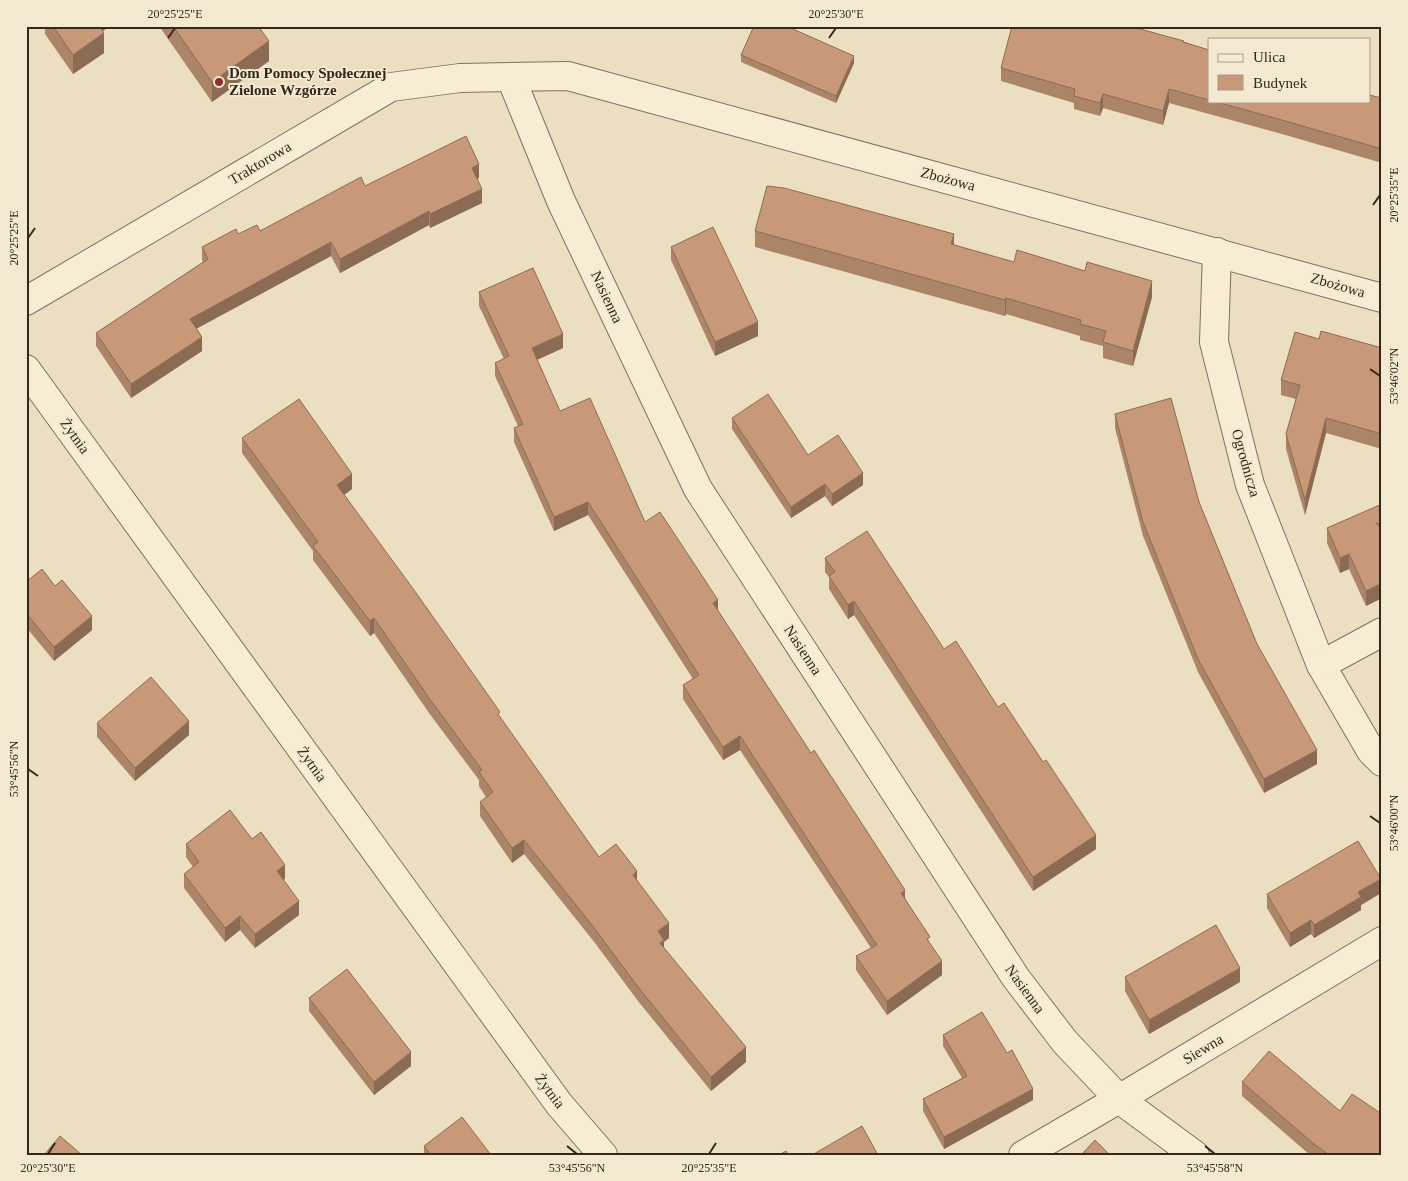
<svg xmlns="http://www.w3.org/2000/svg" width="1408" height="1181" viewBox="0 0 1408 1181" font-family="Georgia,serif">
	<rect width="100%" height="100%" fill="#ebdec1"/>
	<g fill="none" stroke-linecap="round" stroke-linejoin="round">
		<!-- minor casing -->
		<g stroke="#84705a" stroke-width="30">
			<g id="minor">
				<polyline points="511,78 561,201 698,489 1016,978 1065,1042 1119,1099 1195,1155"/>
				<polyline points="1217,252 1214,342 1250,485 1321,665 1371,751 1382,762"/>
				<polyline points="26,301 391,87 460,78 568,76 1382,298"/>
				<polyline points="26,369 559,1104 603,1155"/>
				<polyline points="1321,665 1382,632"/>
				<polyline points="1023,1155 1119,1099 1382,941"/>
			</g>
		</g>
		<!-- minor -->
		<use href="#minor" stroke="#f7ecd4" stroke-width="28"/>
	</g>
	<!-- wall -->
	<g fill="#ac8468">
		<polygon points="45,26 110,26 103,31 104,53 73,74 45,34"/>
		<polygon points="159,26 258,26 269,61 212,102"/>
		<polygon points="1184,42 1209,50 1209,101 1369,101 1382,98 1382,163 1282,134 1169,103 1163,125 1103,108 1100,116 1074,109 1074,103 1001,81 1001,68"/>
		<polygon points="741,55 854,63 836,103 741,62"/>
		<polygon points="479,178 477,179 482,203 430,228 429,225 340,273 331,256 196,329 202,351 131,398 96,346 96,333 203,262 202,260 202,247 238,234 260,231 365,186"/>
		<polygon points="755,231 954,245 1014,262 1152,297 1133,366 1103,358 1103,346 1080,340 1080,336 1006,314 1005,316 755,247"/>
		<polygon points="671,247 758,336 715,356 671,260"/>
		<polygon points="479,292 563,348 537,360 560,411 645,522 718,611 905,898 930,943 942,975 887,1015 856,970 856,956 871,948 740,750 723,760 683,699 683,685 693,679 588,515 554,531 514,442 514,428 518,426 495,376 495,363 504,359 479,306"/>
		<polygon points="1319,339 1382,348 1382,449 1326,433 1305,515 1286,449 1286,434 1296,399 1281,395 1281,380"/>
		<polygon points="1115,414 1199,502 1257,644 1317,764 1264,793 1198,672 1143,536 1115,428"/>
		<polygon points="732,418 808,455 863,485 832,506 825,496 791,518 732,429"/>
		<polygon points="242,438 352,489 344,495 500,718 599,857 637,881 669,938 664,942 664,948 746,1062 711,1091 638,1001 595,943 524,854 512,863 480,816 480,802 486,797 479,786 479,780 429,713 374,633 370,636 313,560 313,551 242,453"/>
		<polygon points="1382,504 1382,598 1366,606 1349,569 1340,573 1327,543 1327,528"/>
		<polygon points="825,558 944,649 998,707 1096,849 1033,891 854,615 848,619 829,589 829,577 825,572"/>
		<polygon points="26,582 55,586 92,630 54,661 26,627"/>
		<polygon points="97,723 189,735 135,781 97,737"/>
		<polygon points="252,839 285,879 283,880 299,915 255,948 240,930 225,942 184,888 184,874 193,867 186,857 186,844"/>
		<polygon points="1381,893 1361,905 1361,910 1314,938 1311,934 1290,947 1267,908 1267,894"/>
		<polygon points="1125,977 1240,982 1149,1034 1125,991"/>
		<polygon points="309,998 411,1066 374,1095 309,1011"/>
		<polygon points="943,1035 1007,1053 1033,1100 944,1149 923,1111 923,1099 962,1078 943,1046"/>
		<polygon points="1242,1082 1340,1111 1382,1155 1310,1155 1242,1096"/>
		<polygon points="424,1146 491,1155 424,1155"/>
	</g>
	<!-- shaded-wall -->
	<g fill="#8c6b55">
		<polygon points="93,26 110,26 93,38"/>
		<polygon points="104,33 104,53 73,74 73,55"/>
		<polygon points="269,41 269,61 212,102 212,82"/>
		<polygon points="854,56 854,63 836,103 836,96"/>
		<polygon points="1169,89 1169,103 1163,125 1163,111"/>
		<polygon points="1103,94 1103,108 1100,116 1100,103"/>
		<polygon points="479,164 479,178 472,182 472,168"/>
		<polygon points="482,189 482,203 430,228 430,214"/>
		<polygon points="429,211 429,225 340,273 340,259"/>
		<polygon points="954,234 954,250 951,244"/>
		<polygon points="331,242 331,256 190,332 190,319"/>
		<polygon points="1152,281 1152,297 1133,366 1133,351"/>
		<polygon points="1006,298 1006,314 1005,316 1005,300"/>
		<polygon points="758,322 758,336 715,356 715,342"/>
		<polygon points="563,334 563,348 532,362 532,348"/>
		<polygon points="202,337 202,351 131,398 131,384"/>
		<polygon points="1326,418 1326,433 1305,515 1305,500"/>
		<polygon points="863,473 863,485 832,506 832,494"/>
		<polygon points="352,474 352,489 337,500 337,485"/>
		<polygon points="825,484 825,496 791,518 791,507"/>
		<polygon points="588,502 588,515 554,531 554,517"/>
		<polygon points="1349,554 1349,569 1340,573 1340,558"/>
		<polygon points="1382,583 1382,598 1366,606 1366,591"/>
		<polygon points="718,600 718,614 713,603"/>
		<polygon points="854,601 854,615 848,619 848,605"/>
		<polygon points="92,616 92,630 54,661 54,647"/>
		<polygon points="374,618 374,633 370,636 370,621"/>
		<polygon points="189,721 189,735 135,781 135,768"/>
		<polygon points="740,736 740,750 723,760 723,747"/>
		<polygon points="1317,750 1317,764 1264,793 1264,779"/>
		<polygon points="1096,835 1096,849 1033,891 1033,877"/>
		<polygon points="524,840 524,854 512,863 512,848"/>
		<polygon points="285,865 285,879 277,885 277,871"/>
		<polygon points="637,871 637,886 633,875"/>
		<polygon points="1381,879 1381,893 1361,905 1361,910 1314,938 1314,925 1358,892"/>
		<polygon points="905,890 905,904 901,893"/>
		<polygon points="299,901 299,915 255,948 255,934"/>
		<polygon points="240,916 240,930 225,942 225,928"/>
		<polygon points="1311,920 1311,934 1290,947 1290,933"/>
		<polygon points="669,923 669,938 664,942 664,954 660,945 658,931"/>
		<polygon points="942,961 942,975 887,1015 887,1001"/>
		<polygon points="1240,968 1240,982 1149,1034 1149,1020"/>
		<polygon points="746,1047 746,1062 711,1091 711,1077"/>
		<polygon points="411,1052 411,1066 374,1095 374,1082"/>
		<polygon points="1033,1089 1033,1100 944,1149 944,1137"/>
	</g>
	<!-- building -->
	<g fill="#c89979" stroke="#8c6b55">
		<polygon points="53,26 99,26 104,33 73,55"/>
		<polygon points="173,26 258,26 269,41 212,82"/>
		<polygon points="754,26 786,26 854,56 836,96 741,55"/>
		<polygon points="1012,26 1129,26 1184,41 1183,42 1209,50 1209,100 1169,89 1163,111 1103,94 1100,103 1074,96 1075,89 1001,68"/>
		<polygon points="1369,95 1382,98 1382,149 1282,120 1213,101 1369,101"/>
		<polygon points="466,136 479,164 472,168 482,189 430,214 429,211 340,259 331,242 190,319 202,337 131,384 96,333 208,259 202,247 236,229 238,234 257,225 260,231 361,177 365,186"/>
		<polygon points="767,186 784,188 954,234 951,244 1014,262 1017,250 1085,271 1087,262 1152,281 1133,351 1103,342 1106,331 1080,324 1081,320 1006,298 1005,300 755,231"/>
		<polygon points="713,227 758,322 715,342 671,247"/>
		<polygon points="533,268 563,334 532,348 560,411 590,398 645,522 660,512 718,600 713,603 811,753 814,750 905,890 901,893 930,937 927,939 942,961 887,1001 856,956 877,945 740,736 723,747 683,685 699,675 588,502 554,517 514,428 523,424 495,363 509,356 479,292"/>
		<polygon points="1321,331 1382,348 1382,434 1326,418 1305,500 1286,434 1300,385 1281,380 1295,332 1319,339"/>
		<polygon points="768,394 808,455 838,435 863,473 832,494 825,484 791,507 732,418"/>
		<polygon points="1171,398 1199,502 1257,644 1317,750 1264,779 1198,659 1143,522 1115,414"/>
		<polygon points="299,399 352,474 337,485 414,590 500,712 498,714 599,857 616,844 637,871 633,875 669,923 658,931 664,940 660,943 746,1047 711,1077 638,987 595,929 524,840 512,848 480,802 493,792 479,772 482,770 429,698 374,618 370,621 313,546 318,542 242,438"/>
		<polygon points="1382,504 1382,524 1376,523 1382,530 1382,583 1366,591 1349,554 1340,558 1327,528"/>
		<polygon points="867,531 944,649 956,641 998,707 1004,703 1043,762 1046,760 1096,835 1033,877 854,601 848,605 829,576 835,572 825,558"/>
		<polygon points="42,569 55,586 62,580 92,616 54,647 26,613 26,582"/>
		<polygon points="151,677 189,721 135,768 97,723"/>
		<polygon points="230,810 252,839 261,832 285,865 277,871 299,901 255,934 240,916 225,928 184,874 199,862 186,844"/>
		<polygon points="1358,841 1381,879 1358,892 1361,897 1314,925 1311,920 1290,933 1267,894"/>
		<polygon points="1216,925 1240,968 1149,1020 1125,977"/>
		<polygon points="347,969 411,1052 374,1082 309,998"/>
		<polygon points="982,1012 1007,1053 1012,1050 1033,1089 944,1137 923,1099 967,1076 943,1035"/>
		<polygon points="1269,1051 1340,1111 1352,1094 1382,1114 1382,1155 1329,1155 1314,1144 1242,1082"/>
		<polygon points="462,1117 491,1155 431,1155 424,1146"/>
		<polygon points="862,1126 878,1155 812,1155"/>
		<polygon points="60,1136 82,1155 44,1155"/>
		<polygon points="1095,1140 1110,1155 1081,1155"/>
		<polygon points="786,1151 788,1155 779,1155"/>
	</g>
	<!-- ticks -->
	<path fill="none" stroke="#34281d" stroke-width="2" d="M 168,38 L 175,28M 829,38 L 836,28M 1373,205 L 1380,195M 28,238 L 35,228M 1370,369 L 1380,376M 28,769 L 38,776M 1370,816 L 1380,823M 567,1146 L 577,1154M 1205,1146 L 1215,1154M 48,1154 L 55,1143M 709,1154 L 716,1143"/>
	<!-- markers -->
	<circle fill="#902d2f" stroke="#f3e9d0" stroke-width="2" cx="219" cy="82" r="5"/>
	<g text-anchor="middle" stroke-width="4" stroke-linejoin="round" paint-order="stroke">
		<!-- poi labels -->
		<g font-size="15" font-weight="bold" fill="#34281d" stroke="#f3e9d0" text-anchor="start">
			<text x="229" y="78">Dom Pomocy Społecznej<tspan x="229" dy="17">Zielone Wzgórze</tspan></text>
		</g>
		<!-- street labels -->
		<g font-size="15" fill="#34281d" stroke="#f3e9d0">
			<text transform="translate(260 163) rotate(-31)" y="5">Traktorowa</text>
			<text transform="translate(948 179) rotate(15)" y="5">Zbożowa</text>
			<text transform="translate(1338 285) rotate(16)" y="5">Zbożowa</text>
			<text transform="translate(607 297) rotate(65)" y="5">Nasienna</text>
			<text transform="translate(75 436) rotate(54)" y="5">Żytnia</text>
			<text transform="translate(1246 463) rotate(74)" y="5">Ogrodnicza</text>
			<text transform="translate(803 650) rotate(57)" y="5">Nasienna</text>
			<text transform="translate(312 764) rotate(54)" y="5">Żytnia</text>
			<text transform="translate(1025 989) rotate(54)" y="5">Nasienna</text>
			<text transform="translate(1203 1049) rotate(-31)" y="5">Siewna</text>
			<text transform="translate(550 1091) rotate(53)" y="5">Żytnia</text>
		</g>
	</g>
	<!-- border -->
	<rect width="1408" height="1181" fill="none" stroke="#f3e9d0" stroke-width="55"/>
	<!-- legend -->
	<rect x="1208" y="38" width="162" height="65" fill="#f3e9d0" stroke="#a79c88"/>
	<rect x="1218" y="54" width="25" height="8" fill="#f7ecd4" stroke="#a79c88"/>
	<text x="1253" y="62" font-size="15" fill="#34281d">Ulica</text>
	<rect x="1218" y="75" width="25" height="15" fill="#c89979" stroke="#a79c88"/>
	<text x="1253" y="88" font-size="15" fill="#34281d">Budynek</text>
	<rect x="28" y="28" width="1352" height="1126" fill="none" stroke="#34281d" stroke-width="2"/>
	<g font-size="12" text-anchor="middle" fill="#34281d">
		<text x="175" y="18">20°25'25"E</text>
		<text x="836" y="18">20°25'30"E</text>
		<text transform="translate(1394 195) rotate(-90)" y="4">20°25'35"E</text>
		<text transform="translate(14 238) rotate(-90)" y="4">20°25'25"E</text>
		<text transform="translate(1394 376) rotate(-90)" y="4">53°46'02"N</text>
		<text transform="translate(14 769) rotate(-90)" y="4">53°45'56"N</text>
		<text transform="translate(1394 823) rotate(-90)" y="4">53°46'00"N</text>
		<text x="48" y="1172">20°25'30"E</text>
		<text x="577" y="1172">53°45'56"N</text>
		<text x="709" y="1172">20°25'35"E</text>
		<text x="1215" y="1172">53°45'58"N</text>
	</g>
</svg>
